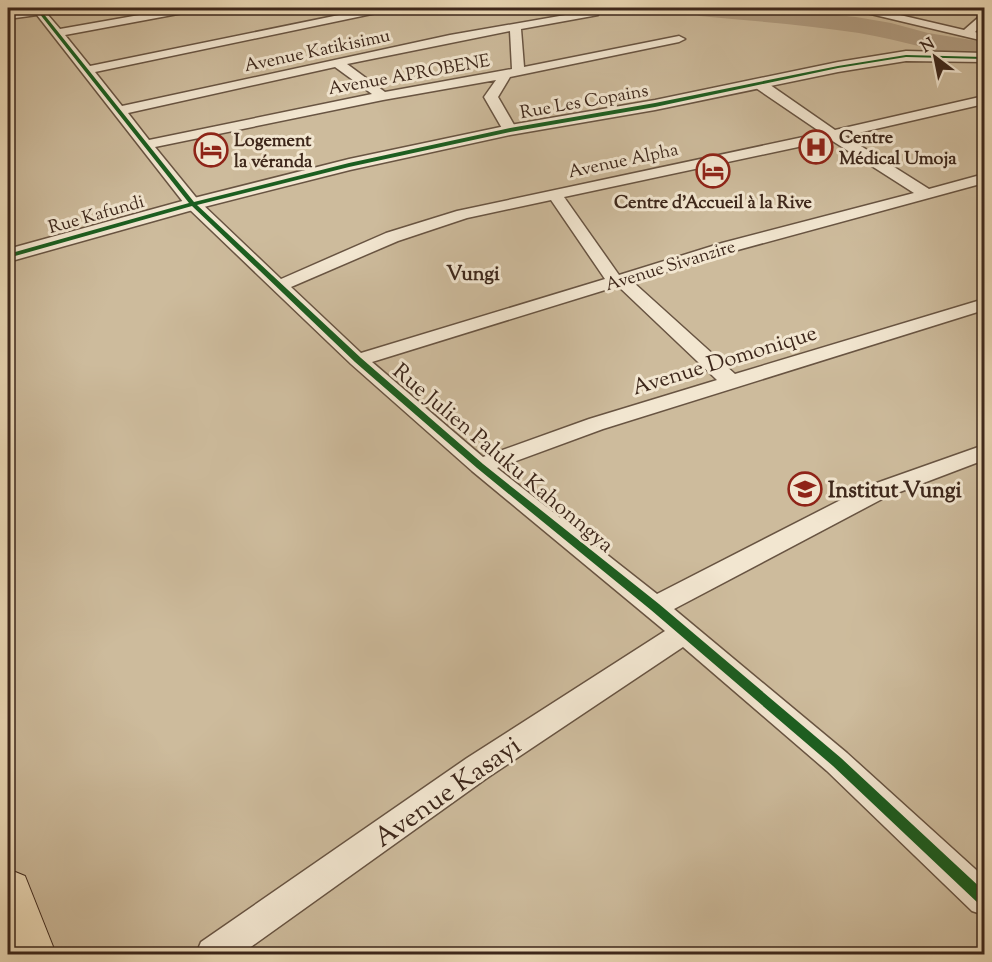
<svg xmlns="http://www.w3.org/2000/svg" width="992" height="962" viewBox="0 0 992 962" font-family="'Sorts Mill Goudy',serif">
	<rect width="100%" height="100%" fill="#ebd9b6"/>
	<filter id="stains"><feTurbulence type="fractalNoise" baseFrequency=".00333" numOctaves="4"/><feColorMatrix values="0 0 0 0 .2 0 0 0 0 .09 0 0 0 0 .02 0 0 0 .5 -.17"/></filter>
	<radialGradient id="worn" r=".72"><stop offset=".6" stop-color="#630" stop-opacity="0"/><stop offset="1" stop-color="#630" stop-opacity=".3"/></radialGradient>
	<!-- green -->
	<rect fill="#cdbb9c" stroke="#85715c" stroke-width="1.5" x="8" y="8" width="976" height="946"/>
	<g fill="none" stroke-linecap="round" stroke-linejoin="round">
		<!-- river -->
		<path fill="#b09c81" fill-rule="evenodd" d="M 688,8 L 767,8 L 856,17 L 891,23 L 928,33 L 984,42 L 984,58 C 942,54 901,40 859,33 C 807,25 753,21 700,16 L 691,13 Z"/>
		<!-- minor casing -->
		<g stroke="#685442" stroke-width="3">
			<g id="minor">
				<path d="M 32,8 L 42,8 L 60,29 L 179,8 L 199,8 L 194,11 L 65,35 L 90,66 L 373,8 L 391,8 L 386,11 L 95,72 L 122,106 L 450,35 L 594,10 L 598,11 L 598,15 L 521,29 L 524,67 L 679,36 L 685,39 L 679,42 L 510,77 L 498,97 L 517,130 L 510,134 L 503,130 L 484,97 L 496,80 L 383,100 L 155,147 L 199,201 L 281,279 L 386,233 L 457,211 L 822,133 L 753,86 L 752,83 L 753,80 L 763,80 L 835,130 L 984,96 L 984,104 L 845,136 L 929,189 L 984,174 L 984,183 L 734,251 L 633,282 L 735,374 L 984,299 L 984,310 L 603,429 L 497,468 L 657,594 L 868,486 L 984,445 L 984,460 L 884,498 L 674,609 L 847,753 L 984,877 L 984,915 L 972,911 L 827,771 L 683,647 L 487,778 L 241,954 L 196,954 L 201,942 L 467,758 L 665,631 L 472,471 L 351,364 L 187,207 L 37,15 L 8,19 L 8,13 ZM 510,31 L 512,69 L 385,92 L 347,64 ZM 335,67 L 372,94 L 149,140 L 128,113 ZM 831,140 L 914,193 L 722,243 L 619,275 L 564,197 ZM 551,200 L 605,279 L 361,353 L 291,287 L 398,241 L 467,218 ZM 618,286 L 717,380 L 589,419 L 483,457 L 372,362 Z"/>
				<polygon points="853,8 870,8 964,30 980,16 984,15 984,23 975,32 984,35 984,41 854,10"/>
			</g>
		</g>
		<!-- tertiary casing -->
		<g stroke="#685442" stroke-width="3">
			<polygon id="tertiary" points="906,51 984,53 984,62 906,61 838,72 655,110 510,135 350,170 200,208 8,262 8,249 186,200 349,159 510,125 655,100 838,62"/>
		</g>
		<!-- trunk casing -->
		<g stroke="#3d271b" stroke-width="2">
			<polygon id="trunk" points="8,869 25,876 56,954 8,954"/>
		</g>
		<!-- minor -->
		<use href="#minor" fill="#f2e6d0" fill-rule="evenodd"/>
		<!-- tertiary -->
		<use href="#tertiary" fill="#f2e6d0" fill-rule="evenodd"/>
		<!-- trunk -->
		<use href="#trunk" fill="#ebd9b6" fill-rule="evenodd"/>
		<!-- cycleway casing -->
		<g stroke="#f2e6d0" stroke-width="4">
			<polygon id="cycleway" points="35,8 39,8 194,202 349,163 510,128 655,103 838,66 906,55 984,57 984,59 906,57 838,68 655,107 510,132 349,167 197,205 361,358 483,464 659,604 841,758 984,891 984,905 979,904 833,766 651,610 477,468 355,362 192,206 8,258 8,254 189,203"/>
		</g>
		<!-- cycleway -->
		<use href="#cycleway" fill="#1b5e20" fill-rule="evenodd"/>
	</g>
	<!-- icons -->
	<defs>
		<g id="hospital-ring" transform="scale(1.725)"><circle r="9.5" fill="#f2e6d0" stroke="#8f2418" stroke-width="1.5"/><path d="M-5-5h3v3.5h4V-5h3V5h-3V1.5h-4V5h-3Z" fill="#8f2418"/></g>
		<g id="hotel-ring" transform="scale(1.725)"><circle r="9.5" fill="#f2e6d0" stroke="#8f2418" stroke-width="1.5"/><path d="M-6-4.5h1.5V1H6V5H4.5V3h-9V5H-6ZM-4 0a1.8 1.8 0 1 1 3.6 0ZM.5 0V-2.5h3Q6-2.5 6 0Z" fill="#8f2418"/></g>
		<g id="school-ring" transform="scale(1.725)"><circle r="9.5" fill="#f2e6d0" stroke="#8f2418" stroke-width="1.5"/><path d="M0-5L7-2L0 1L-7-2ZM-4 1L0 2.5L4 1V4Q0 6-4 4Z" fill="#8f2418"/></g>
	</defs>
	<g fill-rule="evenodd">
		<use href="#hospital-ring" x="816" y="147"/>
		<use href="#hotel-ring" x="211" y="150"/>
		<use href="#hotel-ring" x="713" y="171"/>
		<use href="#school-ring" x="805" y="489"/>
	</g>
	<g text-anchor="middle" stroke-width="6" stroke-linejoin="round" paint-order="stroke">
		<!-- far-street labels -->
		<g font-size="18" fill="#3d271b" stroke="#f2e6d0">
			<text transform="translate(317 50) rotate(-12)" y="6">Avenue Katikisimu</text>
			<text transform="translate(409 74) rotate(-10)" y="6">Avenue APROBENE</text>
			<text transform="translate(584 101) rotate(-10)" y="6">Rue Les Copains</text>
			<text transform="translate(623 160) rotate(-12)" y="6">Avenue Alpha</text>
			<text transform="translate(96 214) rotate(-16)" y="6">Rue Kafundi</text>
			<text transform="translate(670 265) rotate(-17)" y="6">Avenue Sivanzire</text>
		</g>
		<!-- far-poi labels -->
		<g font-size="18" font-weight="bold" fill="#3d271b" stroke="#f2e6d0" text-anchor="start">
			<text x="839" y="143">Centre<tspan x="839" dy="21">Médical Umoja</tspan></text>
			<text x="234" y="146">Logement<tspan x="234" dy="21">la véranda</tspan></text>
			<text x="713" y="208" text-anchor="middle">Centre d'Accueil à la Rive</text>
		</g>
		<!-- far-neighbourhood labels -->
		<g font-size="20" font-weight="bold" fill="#3d271b" stroke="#f2e6d0">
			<text x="473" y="280">Vungi</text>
		</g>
		<!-- street labels -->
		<g font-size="22" fill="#3d271b" stroke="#f2e6d0">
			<text transform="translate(724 359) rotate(-17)" y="8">Avenue Domonique</text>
			<text transform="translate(504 457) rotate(40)" y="8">Rue Julien Paluku Kahonngya</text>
		</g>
		<!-- poi labels -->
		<g font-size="22" font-weight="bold" fill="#3d271b" stroke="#f2e6d0" text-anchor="start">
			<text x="828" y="497">Institut Vungi</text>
		</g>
		<!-- near-street labels -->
		<g font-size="27" fill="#3d271b" stroke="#f2e6d0">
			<text transform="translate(447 791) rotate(-35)" y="9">Avenue Kasayi</text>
		</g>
	</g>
	<!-- margin -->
	<rect width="992" height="962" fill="none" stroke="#ebd9b6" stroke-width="30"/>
	<rect x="9" y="9" width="974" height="944" fill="none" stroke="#3d271b" stroke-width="3"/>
	<rect x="15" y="15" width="962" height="932" fill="none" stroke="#3d271b" stroke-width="1.5"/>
	<!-- north arrow -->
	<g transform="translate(935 57) rotate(328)" stroke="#f2e6d0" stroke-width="4.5" paint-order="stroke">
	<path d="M0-4.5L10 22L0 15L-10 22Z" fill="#3d271b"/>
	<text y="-9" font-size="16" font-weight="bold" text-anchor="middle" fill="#3d271b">N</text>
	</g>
	<rect width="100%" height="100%" filter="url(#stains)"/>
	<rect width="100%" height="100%" fill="url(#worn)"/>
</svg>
